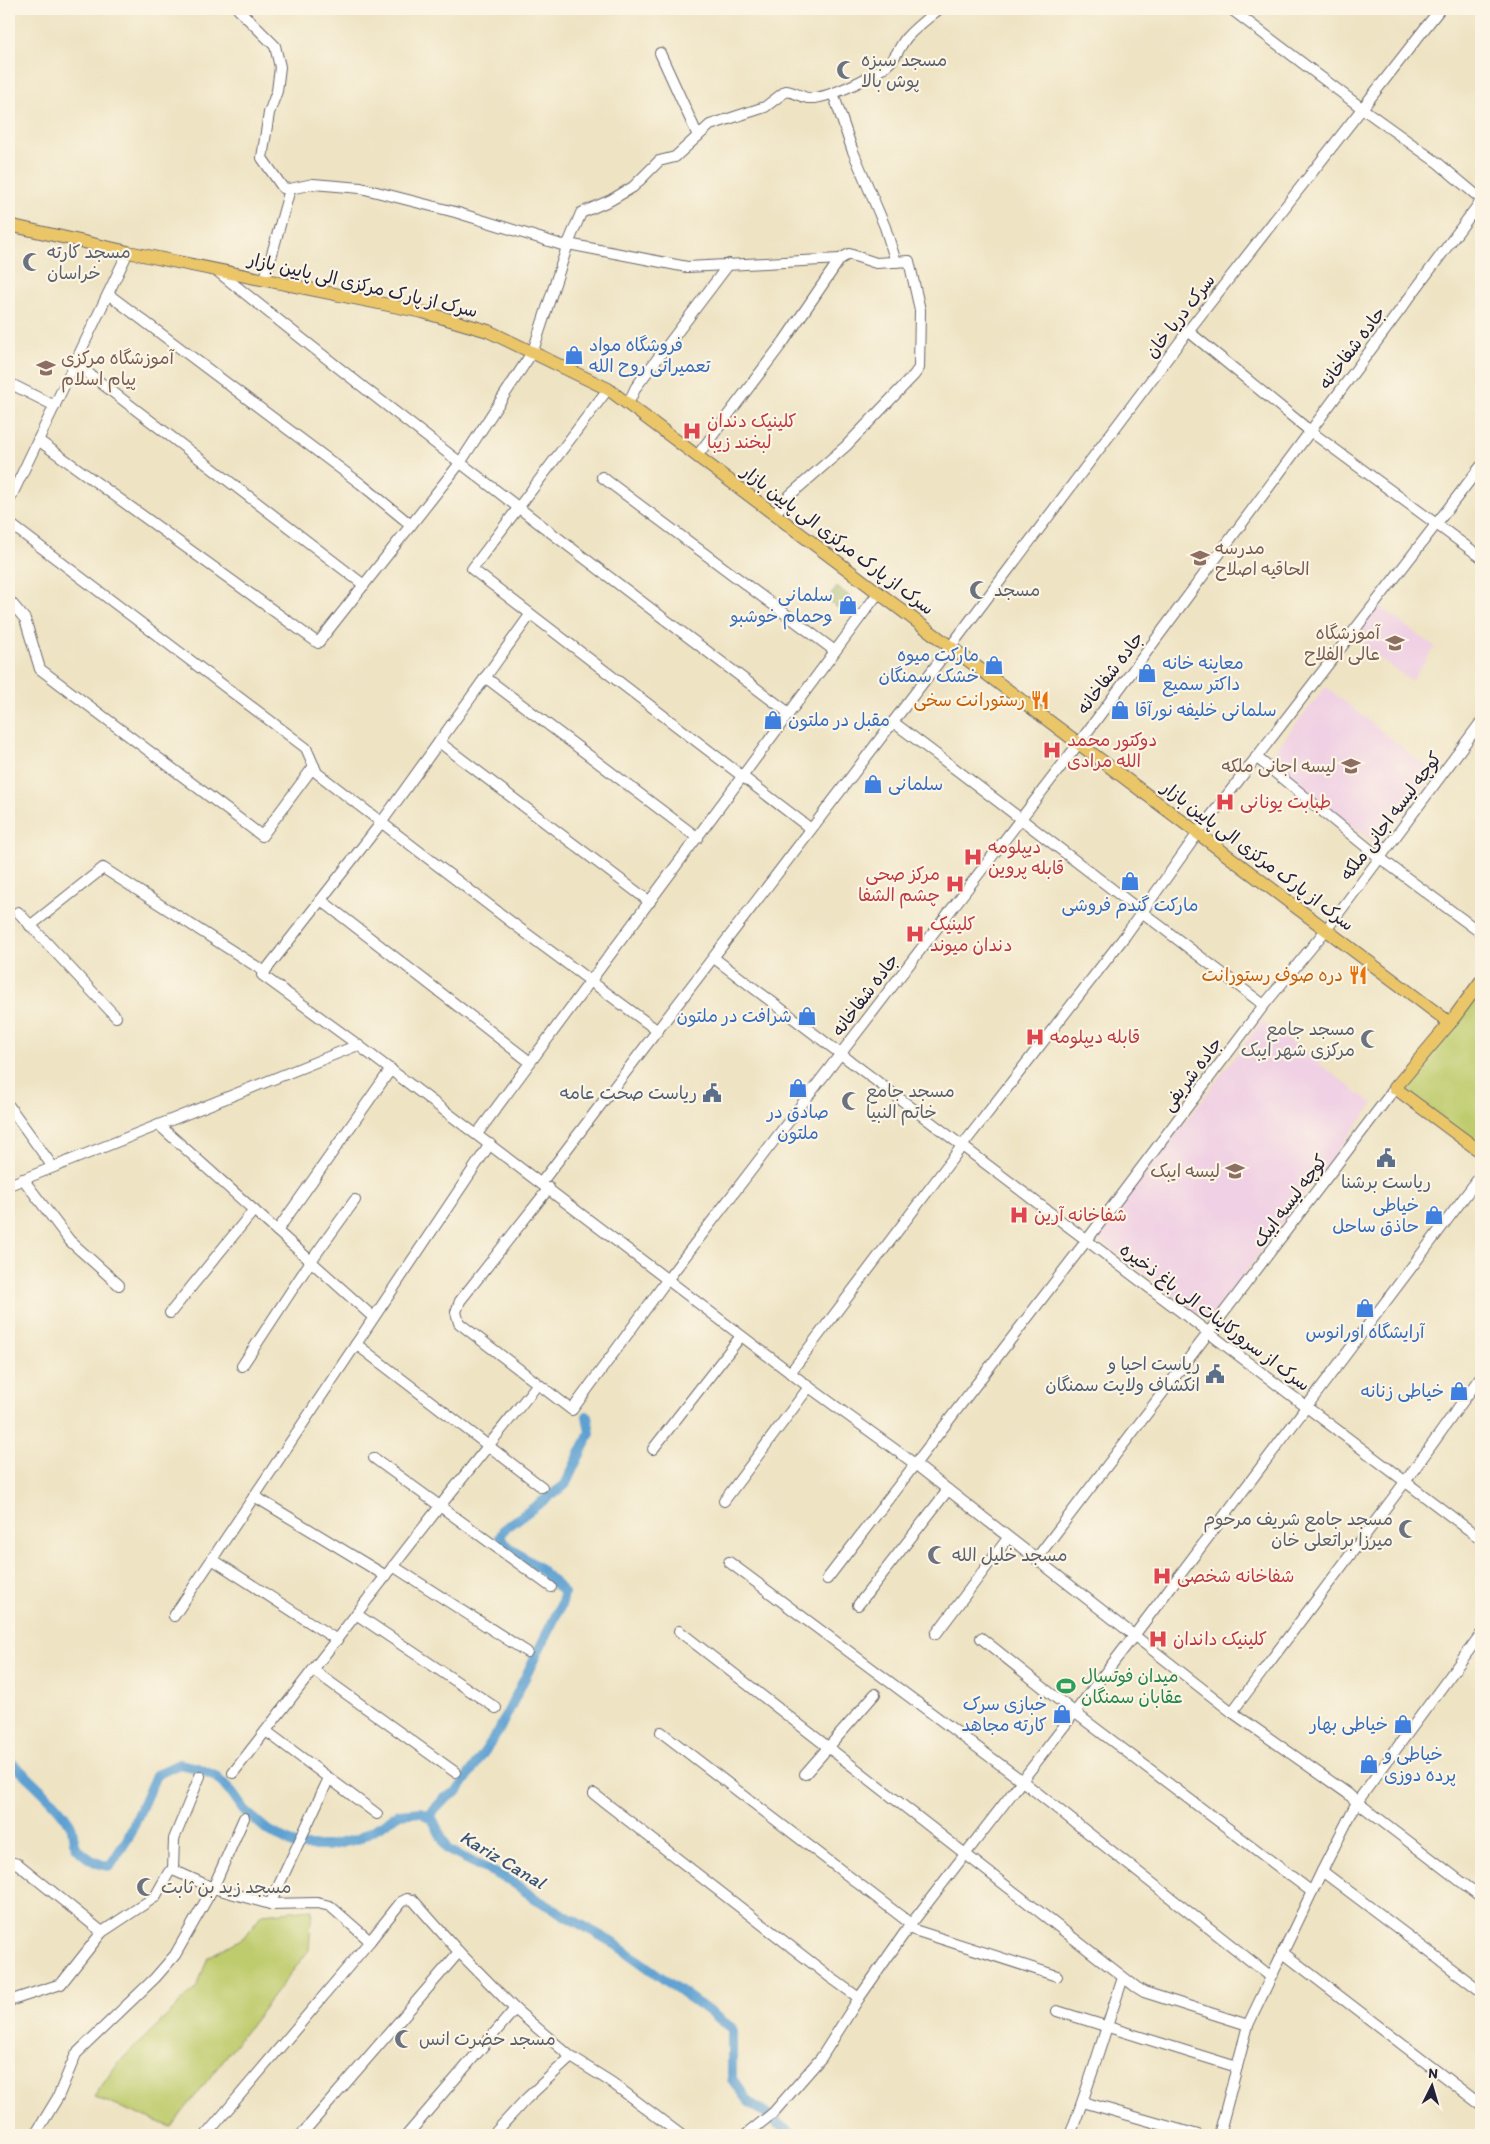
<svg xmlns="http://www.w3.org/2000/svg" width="1490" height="2144" viewBox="0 0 1490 2144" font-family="Itim,'Playpen Sans Arabic',sans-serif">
	<rect width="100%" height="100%" fill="#fcf5e5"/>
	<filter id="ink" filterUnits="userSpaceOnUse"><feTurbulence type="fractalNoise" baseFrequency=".02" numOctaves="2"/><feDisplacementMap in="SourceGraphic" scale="10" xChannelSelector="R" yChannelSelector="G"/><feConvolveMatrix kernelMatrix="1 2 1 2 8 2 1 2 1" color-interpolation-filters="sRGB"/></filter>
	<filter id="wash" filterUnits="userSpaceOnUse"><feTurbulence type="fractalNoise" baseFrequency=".0096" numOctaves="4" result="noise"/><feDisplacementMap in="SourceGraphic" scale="20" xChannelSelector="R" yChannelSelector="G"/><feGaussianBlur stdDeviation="1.12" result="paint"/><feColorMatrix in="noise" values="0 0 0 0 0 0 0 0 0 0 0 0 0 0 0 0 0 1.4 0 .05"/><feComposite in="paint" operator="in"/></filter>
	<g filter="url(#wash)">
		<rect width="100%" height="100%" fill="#eee3c3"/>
		<!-- built -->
		<g fill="#f0d0e4">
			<polygon points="1378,606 1435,647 1411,681 1354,639"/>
			<polygon points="1326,687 1435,773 1377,845 1268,759"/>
			<polygon points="1262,1021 1373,1104 1208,1321 1097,1238"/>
		</g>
		<!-- green -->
		<g fill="#bfcc6e" stroke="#707754">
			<polygon points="1481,990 1481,1149 1404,1090"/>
			<polygon points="312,1909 309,1950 171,2127 94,2097 117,2064 197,1987 208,1957 243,1938 262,1914"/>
		</g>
		<!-- forest -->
		<polygon fill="#97b061" stroke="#5c694e" points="837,587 852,598 842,611 827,600"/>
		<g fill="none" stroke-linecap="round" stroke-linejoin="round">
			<!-- canal -->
			<g stroke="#5da0d1" stroke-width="10">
				<path d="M 9,1761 C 24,1773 63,1809 71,1826 C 74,1832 72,1842 77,1848 C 86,1858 97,1865 110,1866 L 128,1838 L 156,1775 L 179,1764 L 198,1768 L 215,1776 L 232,1793 L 244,1810 L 266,1829 L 297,1846 L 328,1846 L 358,1839 L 384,1824 L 398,1814 L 421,1812 L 433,1820 L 448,1850 L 511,1881 L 536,1899 L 615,1944 L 732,2028 L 732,2079 L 748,2101 L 794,2135"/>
				<path d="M 427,1817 L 445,1798 L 457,1792 L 498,1732 L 562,1603 L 564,1593 C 555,1583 546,1573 535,1565 C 523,1557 509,1550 500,1538 L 504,1529 L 565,1485 L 590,1433 L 587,1416"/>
			</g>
		</g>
	</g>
	<g filter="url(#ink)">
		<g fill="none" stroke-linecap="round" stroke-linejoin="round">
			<!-- minor casing -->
			<g stroke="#69666b" stroke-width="12">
				<g id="minor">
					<polyline points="238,9 275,46 280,67 277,91 269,113 262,158 283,188 290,189 313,184 361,188 455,212 562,245 568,244 687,267 840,259 849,254 876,263 909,261 920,310 919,368 914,375 846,446 790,495 775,514"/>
					<polyline points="1231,9 1363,109 1438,163 1481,199"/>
					<polyline points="660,53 698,136"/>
					<polyline points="833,93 852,149 885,227 896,262"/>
					<path d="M 216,270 C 404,422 596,568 789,713"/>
					<polyline points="265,279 290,189"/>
					<polyline points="108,294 361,484 411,525"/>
					<polyline points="1188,331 1310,431 1481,557"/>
					<polyline points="75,363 364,585"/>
					<polyline points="9,383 55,406"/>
					<polyline points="608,389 472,569 811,829"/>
					<polyline points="628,404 636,387 729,264"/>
					<path d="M 38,440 L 318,643 L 460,463 L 533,351 L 568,244 L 581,213 L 611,200 L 633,187 L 659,161 L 675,157 L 710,125 L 765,107 L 786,91 C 795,92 801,97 808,98 C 827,100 880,74 892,60 C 898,53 901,44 907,37 C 916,27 928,18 939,9"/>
					<polyline points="697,456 784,341 840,259"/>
					<polyline points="602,477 835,651"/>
					<polyline points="9,501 128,252"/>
					<polyline points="9,523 306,748 317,773 519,928 658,1031"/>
					<polyline points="9,600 25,619 40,669 262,836 314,766"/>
					<polyline points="485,677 698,838"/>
					<path d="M 893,722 C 1018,815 1140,912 1264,1005"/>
					<polyline points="439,742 650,902"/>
					<polyline points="1256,757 1380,858 1481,933"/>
					<polyline points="321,900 530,1062"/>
					<polyline points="18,912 116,1017"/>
					<polyline points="30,926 103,868 265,972"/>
					<polyline points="714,958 1481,1539"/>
					<polyline points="358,1045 262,975 381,823 530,615"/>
					<polyline points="9,1106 53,1167"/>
					<polyline points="159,1125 373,1317"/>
					<polyline points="477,1134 879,592"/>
					<polyline points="23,1179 70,1241 119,1285"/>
					<polyline points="541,1183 951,646 1188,331 1440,9"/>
					<polyline points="9,1185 358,1045 809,1387 915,1464 1232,1712 1347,1793 1357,1802 1322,1871 1248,2025 1219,2135"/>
					<polyline points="549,1188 460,1301 456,1312 459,1323 572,1410 667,1280 1079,743 1481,201"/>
					<polyline points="277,1231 391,1069"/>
					<polyline points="170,1313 254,1210"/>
					<polyline points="356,1344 542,1487"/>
					<polyline points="242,1366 311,1261 355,1200"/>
					<polyline points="790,1373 962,1146 1125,936 1198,833 1481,466"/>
					<polyline points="653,1449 741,1336"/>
					<polyline points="374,1458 551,1587"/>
					<polyline points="254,1496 386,1576"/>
					<polyline points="724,1501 809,1387"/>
					<polyline points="212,1559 337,1640"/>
					<polyline points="1036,1559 1395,1088"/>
					<polyline points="729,1562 1021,1780 1270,1976"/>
					<polyline points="393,1566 527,1652"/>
					<polyline points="827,1579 1087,1240 1264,1005 1326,930 1481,722"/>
					<polyline points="858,1605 948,1490"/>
					<polyline points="356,1614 496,1708"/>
					<polyline points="174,1616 490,1144"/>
					<polyline points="679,1631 1136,1987 1144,1992 1248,2025"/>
					<polyline points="936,1634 1008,1538"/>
					<polyline points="1481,1634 1357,1802 1481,1897"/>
					<polyline points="981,1638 1074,1712 1312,1892"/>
					<polyline points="313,1670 455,1772"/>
					<polyline points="1232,1712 1405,1482 1481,1376"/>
					<polyline points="266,1731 377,1814"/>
					<polyline points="661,1732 911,1924"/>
					<polyline points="233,1773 440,1506 537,1385"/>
					<polyline points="805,1774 875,1694"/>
					<polyline points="594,1794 830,1977 859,1998"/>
					<polyline points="9,1862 18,1864 102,1932 155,1897 169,1872 173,1870 213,1888 270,1904 317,1903 330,1906 370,1941 401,1902 407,1899 413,1900 459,1952 515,2009 571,2057 611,2082 681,2135"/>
					<polyline points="173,1870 174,1839 200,1776"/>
					<polyline points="1322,1871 1481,1991"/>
					<polyline points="270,1904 329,1778"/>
					<polyline points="908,1928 1057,1976"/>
					<polyline points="1282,1952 1481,2105"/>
					<polyline points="9,2001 61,1984 102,1932"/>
					<polyline points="1057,2011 1237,2067"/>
					<polyline points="1083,2102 1198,2135"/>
					<polyline points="35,2135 58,2097 76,2054 155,1978 175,1955 213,1888 244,1818"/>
					<polyline points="206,2135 370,1941"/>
					<polyline points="301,2135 459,1952"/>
					<polyline points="407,2135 515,2009"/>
					<polyline points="493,2135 526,2099 571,2057"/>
					<polyline points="746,2135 773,2113 821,2058 859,1998 908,1928 1133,1637 1481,1175"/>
					<path d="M 1070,2135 C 1090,2084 1105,2030 1123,1978"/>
				</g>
			</g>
			<!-- major casing -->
			<g stroke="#69666b" stroke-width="14">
				<g id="major">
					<polyline points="9,225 128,252 423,312 488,331 608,389 1450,1023"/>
					<polyline points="1481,981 1450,1023 1395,1088 1481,1152"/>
				</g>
			</g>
			<!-- minor -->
			<use href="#minor" stroke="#fff" stroke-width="10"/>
			<!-- major -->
			<use href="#major" stroke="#ebc669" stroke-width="12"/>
		</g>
	</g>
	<!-- icons -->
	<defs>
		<g id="mosque-bare" transform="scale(1.5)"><path d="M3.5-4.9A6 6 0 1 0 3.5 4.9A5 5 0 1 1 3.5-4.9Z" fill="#6b7280" stroke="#fcf5e5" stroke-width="2.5" paint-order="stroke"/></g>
		<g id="shop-bare" transform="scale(1.5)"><path d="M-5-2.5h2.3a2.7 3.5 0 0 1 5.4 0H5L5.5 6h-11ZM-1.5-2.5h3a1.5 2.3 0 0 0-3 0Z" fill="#3f7fe0" stroke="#fcf5e5" stroke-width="2.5" paint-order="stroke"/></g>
		<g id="school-bare" transform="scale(1.5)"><path d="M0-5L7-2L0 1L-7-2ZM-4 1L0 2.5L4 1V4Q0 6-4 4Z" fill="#8d6e63" stroke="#fcf5e5" stroke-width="2.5" paint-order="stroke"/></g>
		<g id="hospital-bare" transform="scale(1.5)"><path d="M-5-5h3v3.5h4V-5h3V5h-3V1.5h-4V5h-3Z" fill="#e0444e" stroke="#fcf5e5" stroke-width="2.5" paint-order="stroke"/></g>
		<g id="restaurant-bare" transform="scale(1.5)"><path d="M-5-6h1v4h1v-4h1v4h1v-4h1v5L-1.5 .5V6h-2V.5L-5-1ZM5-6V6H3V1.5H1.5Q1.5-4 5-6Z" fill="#e8710a" stroke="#fcf5e5" stroke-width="2.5" paint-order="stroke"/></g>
		<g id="civic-bare" transform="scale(1.5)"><path d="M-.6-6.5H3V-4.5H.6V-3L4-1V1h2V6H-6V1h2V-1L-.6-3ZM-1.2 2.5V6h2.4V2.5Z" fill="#5c6f8a" stroke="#fcf5e5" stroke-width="2.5" paint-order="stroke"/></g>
		<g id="stadium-bare" transform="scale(1.5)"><path d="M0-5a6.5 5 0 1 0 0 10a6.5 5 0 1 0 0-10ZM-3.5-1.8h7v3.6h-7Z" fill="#2e9e5b" stroke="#fcf5e5" stroke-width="2.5" paint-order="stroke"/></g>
	</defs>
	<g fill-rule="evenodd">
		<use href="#mosque-bare" x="846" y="70"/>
		<use href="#mosque-bare" x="32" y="262"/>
		<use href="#shop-bare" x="574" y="355"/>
		<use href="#school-bare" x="46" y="368"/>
		<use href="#hospital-bare" x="692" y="431"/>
		<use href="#school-bare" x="1200" y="558"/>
		<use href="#mosque-bare" x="979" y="590"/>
		<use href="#shop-bare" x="848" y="605"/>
		<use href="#school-bare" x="1395" y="643"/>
		<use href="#shop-bare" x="994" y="665"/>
		<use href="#shop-bare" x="1147" y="673"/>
		<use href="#restaurant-bare" x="1040" y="700"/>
		<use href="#shop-bare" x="1120" y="710"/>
		<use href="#shop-bare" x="773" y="720"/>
		<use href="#hospital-bare" x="1052" y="750"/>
		<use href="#school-bare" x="1351" y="766"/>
		<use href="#shop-bare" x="873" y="784"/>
		<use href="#hospital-bare" x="1225" y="802"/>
		<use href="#hospital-bare" x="973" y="857"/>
		<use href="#shop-bare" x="1130" y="881"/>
		<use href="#hospital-bare" x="955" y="884"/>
		<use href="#hospital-bare" x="915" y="934"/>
		<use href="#restaurant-bare" x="1358" y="975"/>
		<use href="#shop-bare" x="807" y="1016"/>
		<use href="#hospital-bare" x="1035" y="1037"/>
		<use href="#mosque-bare" x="1370" y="1039"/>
		<use href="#shop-bare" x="798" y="1088"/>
		<use href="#civic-bare" x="712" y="1093"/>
		<use href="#mosque-bare" x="851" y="1101"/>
		<use href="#civic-bare" x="1386" y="1158"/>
		<use href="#school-bare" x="1235" y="1171"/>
		<use href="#hospital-bare" x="1019" y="1215"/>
		<use href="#shop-bare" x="1434" y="1215"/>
		<use href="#shop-bare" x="1365" y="1308"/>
		<use href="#civic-bare" x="1215" y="1374"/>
		<use href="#shop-bare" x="1459" y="1391"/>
		<use href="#mosque-bare" x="1408" y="1529"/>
		<use href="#mosque-bare" x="937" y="1555"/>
		<use href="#hospital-bare" x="1162" y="1576"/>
		<use href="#hospital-bare" x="1158" y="1639"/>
		<use href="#stadium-bare" x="1066" y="1686"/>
		<use href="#shop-bare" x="1062" y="1714"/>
		<use href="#shop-bare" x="1403" y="1724"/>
		<use href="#shop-bare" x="1369" y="1764"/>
		<use href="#mosque-bare" x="146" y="1887"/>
		<use href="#mosque-bare" x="404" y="2039"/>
	</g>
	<g text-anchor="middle" stroke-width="4.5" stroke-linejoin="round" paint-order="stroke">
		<!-- worship labels -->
		<g font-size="18" fill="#5b616d" stroke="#fcf5e5" text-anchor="start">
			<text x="861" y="66">مسجد سبزه<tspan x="861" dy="21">پوش بالا</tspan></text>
			<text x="47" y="258">مسجد کارته<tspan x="47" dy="21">خراسان</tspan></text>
			<text x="994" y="596">مسجد</text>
			<text x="1355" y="1035" text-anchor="end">مسجد جامع<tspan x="1355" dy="21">مرکزی شهر ایبک</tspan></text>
			<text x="866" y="1097">مسجد جامع<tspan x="866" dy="21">خاتم النبیا</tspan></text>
			<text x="1393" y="1525" text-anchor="end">مسجد جامع شریف مرحوم<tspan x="1393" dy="21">میرزا براتعلی خان</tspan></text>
			<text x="952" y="1561">مسجد خلیل الله</text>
			<text x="161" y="1893">مسجد زید بن ثابت</text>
			<text x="419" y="2045">مسجد حضرت انس</text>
		</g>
		<!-- street labels -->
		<g font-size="18" fill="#22223b" stroke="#fcf5e5">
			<text transform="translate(363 285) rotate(13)" y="6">سرک از پارک مرکزی الی پایین بازار</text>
			<text transform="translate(1180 316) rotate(-52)" y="6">سرک دریا خان</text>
			<text transform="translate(1352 348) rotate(-53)" y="6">جاده شفاخانه</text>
			<text transform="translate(838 540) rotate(37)" y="6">سرک از پارک مرکزی الی پایین بازار</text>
			<text transform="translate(1110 673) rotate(-53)" y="6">جاده شفاخانه</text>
			<text transform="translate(1391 816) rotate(-53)" y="6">کوچه لیسه اجانی ملکه</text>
			<text transform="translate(1258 856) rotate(37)" y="6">سرک از پارک مرکزی الی پایین بازار</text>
			<text transform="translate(865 995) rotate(-53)" y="6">جاده شفاخانه</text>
			<text transform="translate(1192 1074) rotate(-53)" y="6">جاده شریفی</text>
			<text transform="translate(1290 1201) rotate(-53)" y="6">کوچه لیسه ایبک</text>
			<text transform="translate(1215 1317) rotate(37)" y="6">سرک از سرورکاینات الی باغ ذخیره</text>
		</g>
		<!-- shop labels -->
		<g font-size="18" fill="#366cbe" stroke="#fcf5e5" text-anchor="end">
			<text x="589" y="351" text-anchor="start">فروشگاه مواد<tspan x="589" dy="21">تعمیراتی روح الله</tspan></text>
			<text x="833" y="601">سلمانی<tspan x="833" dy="21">وحمام خوشبو</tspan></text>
			<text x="979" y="661">مارکت میوه<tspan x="979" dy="21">خشک سمنگان</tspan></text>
			<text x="1162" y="669" text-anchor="start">معاینه خانه<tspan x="1162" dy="21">داکتر سمیع</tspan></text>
			<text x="1135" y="716" text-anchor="start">سلمانی خلیفه نورآقا</text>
			<text x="788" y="726" text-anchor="start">مقبل در ملتون</text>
			<text x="888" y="790" text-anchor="start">سلمانی</text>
			<text x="1130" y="911" text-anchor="middle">مارکت گندم فروشی</text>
			<text x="792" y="1022">شرافت در ملتون</text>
			<text x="798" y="1118" text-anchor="middle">صادق در<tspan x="798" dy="21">ملتون</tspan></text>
			<text x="1419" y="1211">خیاطی<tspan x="1419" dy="21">حاذق ساحل</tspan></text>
			<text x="1365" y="1338" text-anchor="middle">آرایشگاه اورانوس</text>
			<text x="1444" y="1397">خیاطی زنانه</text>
			<text x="1047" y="1710">خبازی سرک<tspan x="1047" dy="21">کارته مجاهد</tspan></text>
			<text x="1388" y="1730">خیاطی بهار</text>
			<text x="1384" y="1760" text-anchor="start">خیاطی و<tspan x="1384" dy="21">پرده دوزی</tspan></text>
		</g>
		<!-- education labels -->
		<g font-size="18" fill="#785e54" stroke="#fcf5e5" text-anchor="end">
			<text x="61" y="364" text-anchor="start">آموزشگاه مرکزی<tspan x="61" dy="21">پیام اسلام</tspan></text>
			<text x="1215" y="554" text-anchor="start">مدرسه<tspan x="1215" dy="21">الحاقیه اصلاح</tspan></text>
			<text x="1380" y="639">آموزشگاه<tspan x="1380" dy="21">عالی الفلاح</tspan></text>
			<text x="1336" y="772">لیسه اجانی ملکه</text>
			<text x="1220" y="1177">لیسه ایبک</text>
		</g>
		<!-- health labels -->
		<g font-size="18" fill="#be3a42" stroke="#fcf5e5" text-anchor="start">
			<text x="707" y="427">کلینیک دندان<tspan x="707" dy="21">لبخند زیبا</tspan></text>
			<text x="1067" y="746">دوکتور محمد<tspan x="1067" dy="21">الله مرادی</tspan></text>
			<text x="1240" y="808">طبابت یونانی</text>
			<text x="988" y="853">دیپلومه<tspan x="988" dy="21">قابله پروین</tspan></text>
			<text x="940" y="880" text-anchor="end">مرکز صحی<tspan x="940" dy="21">چشم الشفا</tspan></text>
			<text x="930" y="930">کلینیک<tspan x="930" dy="21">دندان میوند</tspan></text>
			<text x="1050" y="1043">قابله دیپلومه</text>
			<text x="1034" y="1221">شفاخانه آرین</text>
			<text x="1177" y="1582">شفاخانه شخصی</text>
			<text x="1173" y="1645">کلینیک داندان</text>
		</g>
		<!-- food labels -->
		<g font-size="18" fill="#c56008" stroke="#fcf5e5" text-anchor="end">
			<text x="1025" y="706">رستورانت سخی</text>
			<text x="1343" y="981">دره صوف رستورانت</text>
		</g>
		<!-- service labels -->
		<g font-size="18" fill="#4e5e75" stroke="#fcf5e5" text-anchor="end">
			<text x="697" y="1099">ریاست صحت عامه</text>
			<text x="1386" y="1188" text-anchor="middle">ریاست برشنا</text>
			<text x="1200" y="1370">ریاست احیا و<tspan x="1200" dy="21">انکشاف ولایت سمنگان</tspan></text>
		</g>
		<!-- leisure labels -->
		<g font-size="18" fill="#27864d" stroke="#fcf5e5" text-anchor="start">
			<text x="1081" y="1682">میدان فوتسال<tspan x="1081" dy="21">عقابان سمنگان</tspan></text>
		</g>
		<!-- water labels -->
		<g font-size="19" font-style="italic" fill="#3a5477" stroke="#fcf5e5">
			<text transform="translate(503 1859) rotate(31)" y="7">Kariz Canal</text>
		</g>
	</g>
	<!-- margin -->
	<rect width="1490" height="2144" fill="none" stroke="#fcf5e5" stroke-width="30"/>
	<!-- north arrow -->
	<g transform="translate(1432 2086) rotate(5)" stroke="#fcf5e5" stroke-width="4" paint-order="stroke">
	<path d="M0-4L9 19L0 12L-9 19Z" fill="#22223b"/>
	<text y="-8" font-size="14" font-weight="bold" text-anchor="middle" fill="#22223b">N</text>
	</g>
</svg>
